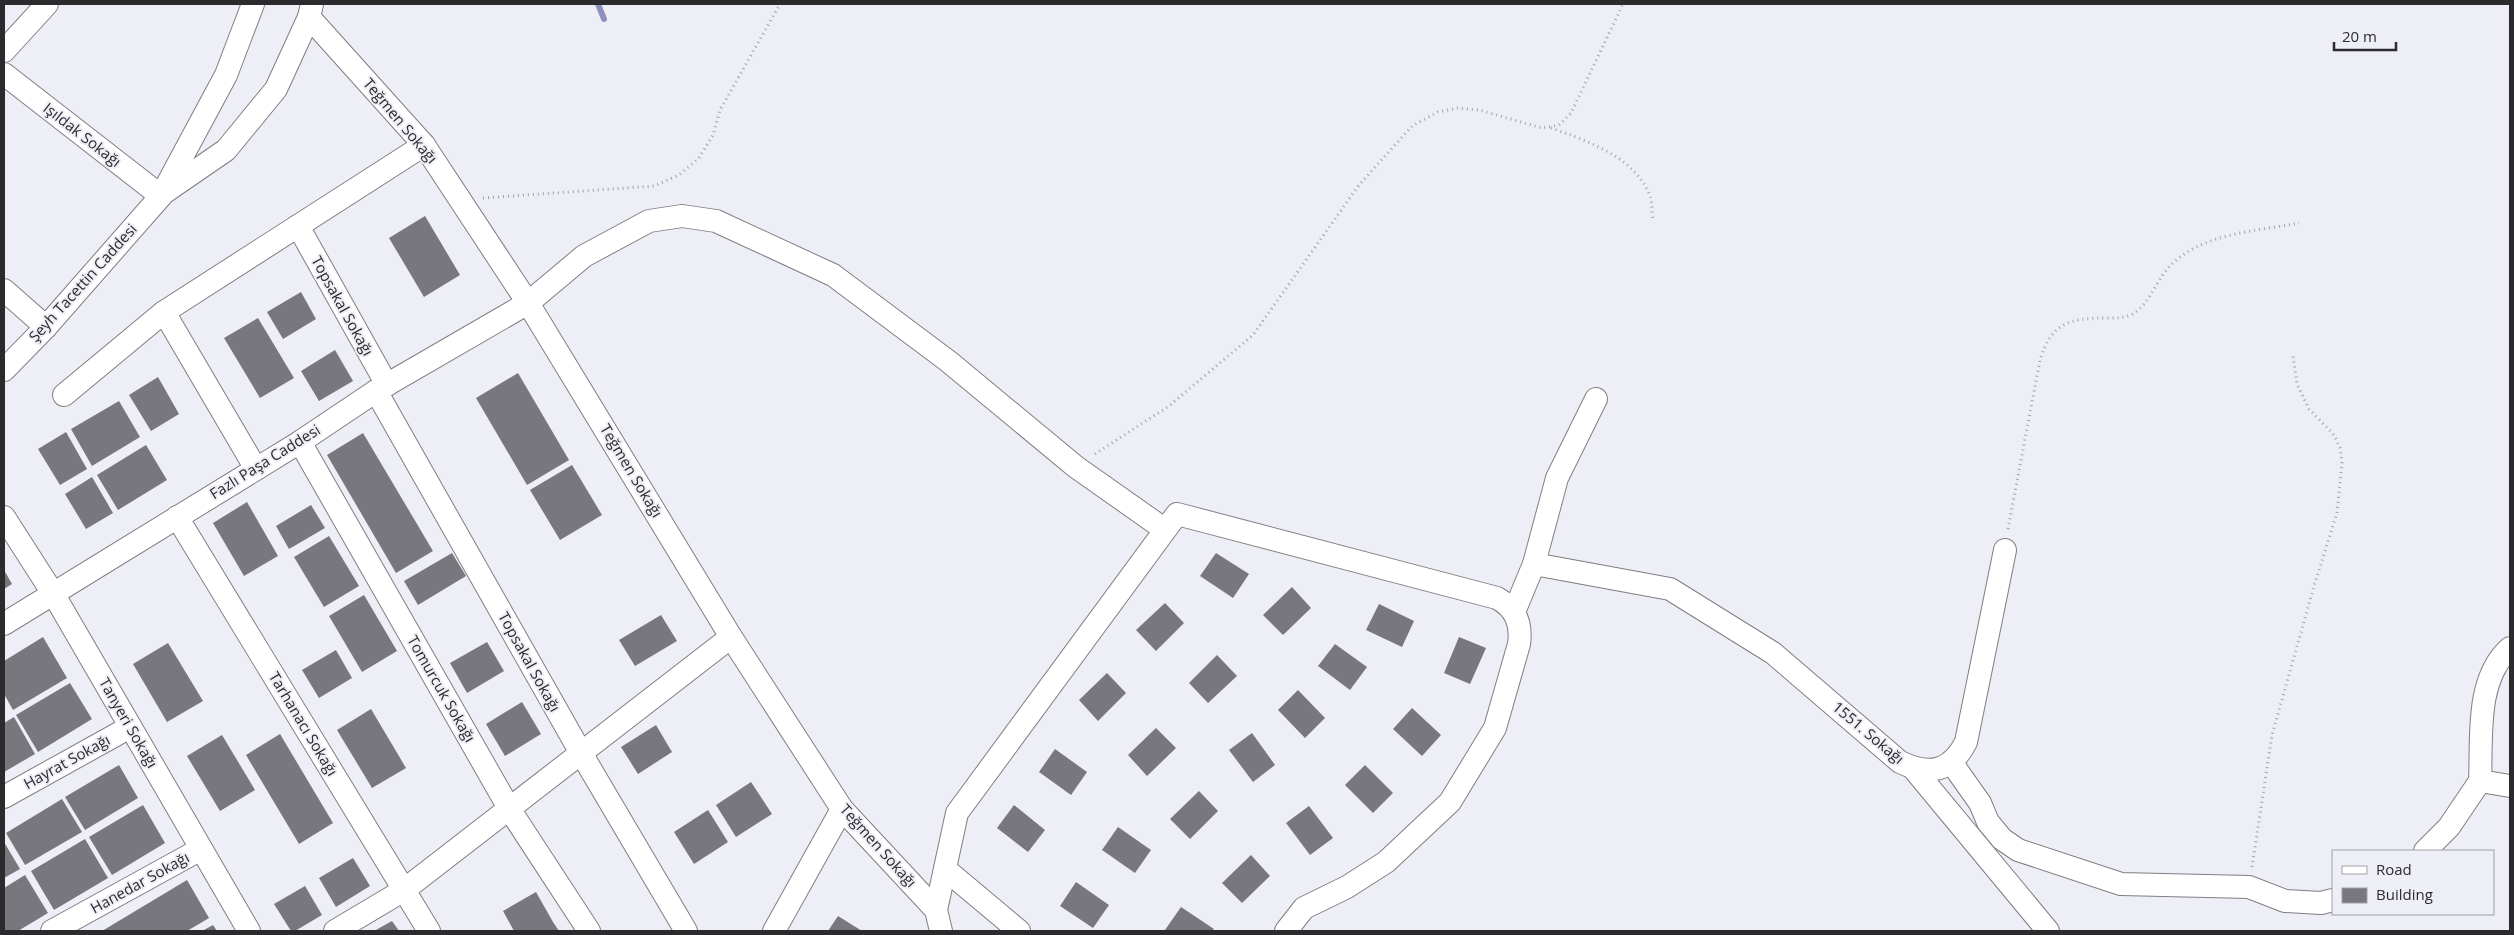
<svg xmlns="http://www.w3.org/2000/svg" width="2514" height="935" viewBox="0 0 2514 935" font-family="'Open Sans',sans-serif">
	<rect width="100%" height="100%" fill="#eeeff6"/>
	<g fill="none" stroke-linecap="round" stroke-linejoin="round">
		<!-- stream -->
		<polyline stroke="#8d8fbe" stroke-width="6" points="598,4 604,19"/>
	</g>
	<!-- building -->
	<g fill="#77777d">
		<polygon points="425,216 460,275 424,297 389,238"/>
		<polygon points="301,292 316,319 283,339 267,312"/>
		<polygon points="258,318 294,378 260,398 224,338"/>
		<polygon points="335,350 353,381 319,401 301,371"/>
		<polygon points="518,373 569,460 527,485 476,398"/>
		<polygon points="158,377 179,414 151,431 129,395"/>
		<polygon points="119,401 140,437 92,466 71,429"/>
		<polygon points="66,432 87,469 60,485 38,449"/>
		<polygon points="363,433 433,551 396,573 327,455"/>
		<polygon points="146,445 167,480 118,510 97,475"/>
		<polygon points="572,465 602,515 560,540 530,490"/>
		<polygon points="92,477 113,513 86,529 65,494"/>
		<polygon points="247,502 278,556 244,576 213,523"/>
		<polygon points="311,505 325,528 289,549 276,526"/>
		<polygon points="329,536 359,586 324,607 294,557"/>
		<polygon points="452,553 466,576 418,605 404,581"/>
		<polygon points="1216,553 1249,574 1233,598 1200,576"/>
		<polygon points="4,570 12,584 4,589"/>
		<polygon points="1292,587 1311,608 1283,635 1263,615"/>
		<polygon points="364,595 397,651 362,672 329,616"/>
		<polygon points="1165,603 1184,623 1156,651 1136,630"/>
		<polygon points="1379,604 1414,621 1402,647 1366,630"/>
		<polygon points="661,615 677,641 635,666 619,640"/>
		<polygon points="43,637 67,678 13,710 4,694 4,661"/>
		<polygon points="1459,637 1486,648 1470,684 1444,673"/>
		<polygon points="487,642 504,671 467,693 450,663"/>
		<polygon points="168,643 203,701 167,722 133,664"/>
		<polygon points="1335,644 1367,667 1350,690 1318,666"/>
		<polygon points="336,650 352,678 319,698 302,670"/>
		<polygon points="1217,655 1237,676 1208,703 1189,683"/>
		<polygon points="1107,673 1126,693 1098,721 1079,700"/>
		<polygon points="70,683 92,719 38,752 16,715"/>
		<polygon points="1298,690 1325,718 1305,738 1278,710"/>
		<polygon points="522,702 541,734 505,756 486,724"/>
		<polygon points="1412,708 1441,735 1422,756 1393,729"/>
		<polygon points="371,709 406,768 372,788 337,730"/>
		<polygon points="14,717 35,754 4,772 4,723"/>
		<polygon points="656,725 672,752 638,774 621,747"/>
		<polygon points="1156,728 1176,748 1147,776 1128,755"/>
		<polygon points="1252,733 1275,765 1253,782 1229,750"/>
		<polygon points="280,734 333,823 299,844 246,755"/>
		<polygon points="222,735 255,790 220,811 187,756"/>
		<polygon points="1055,749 1087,772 1071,795 1039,772"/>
		<polygon points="119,765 138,798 85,830 65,797"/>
		<polygon points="1365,765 1393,793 1373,813 1345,785"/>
		<polygon points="751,782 772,814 736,837 716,805"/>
		<polygon points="1199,791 1218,811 1190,839 1170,819"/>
		<polygon points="62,799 82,832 25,865 6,833"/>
		<polygon points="143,805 165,843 112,875 89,837"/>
		<polygon points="1014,805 1045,830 1028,852 997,828"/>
		<polygon points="1309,806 1333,838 1310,855 1286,823"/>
		<polygon points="708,810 728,842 694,864 674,832"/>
		<polygon points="1118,827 1151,850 1135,873 1102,850"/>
		<polygon points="85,839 108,878 54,910 31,871"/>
		<polygon points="4,842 20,869 4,878"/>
		<polygon points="1251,855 1270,876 1242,903 1222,883"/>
		<polygon points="353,858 370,886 336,907 319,878"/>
		<polygon points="25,875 48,913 18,931 4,931 4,888"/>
		<polygon points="187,880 209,918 187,931 102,931"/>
		<polygon points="1076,882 1109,905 1093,928 1060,906"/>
		<polygon points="305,886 322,915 295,931 291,931 274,904"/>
		<polygon points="536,892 553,922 559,931 514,931 503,911"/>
		<polygon points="1181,907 1214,929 1212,931 1165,930"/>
		<polygon points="838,916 862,931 828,931"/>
		<polygon points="392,921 399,931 374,931"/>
		<polygon points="213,925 217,931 202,931"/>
	</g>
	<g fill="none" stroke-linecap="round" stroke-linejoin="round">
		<!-- minor casing -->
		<g stroke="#7e7e84" stroke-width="24">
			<g id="minor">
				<polyline points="309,17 424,145 528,303 731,637 842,809 936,910 941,931"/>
				<polyline points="4,51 47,4"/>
				<polyline points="4,74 161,196"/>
				<polyline points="165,192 226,150 276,89 309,17 312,4"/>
				<polyline points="298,226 387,385"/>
				<polyline points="4,290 46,327"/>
				<polyline points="164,312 256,469"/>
				<polyline points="4,370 46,327 161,196 226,75 253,4"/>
				<polyline points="376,391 581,753 686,931"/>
				<polyline points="64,395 164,312 424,145"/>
				<polyline points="300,442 510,810 589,931"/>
				<polyline points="4,517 54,595 249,931"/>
				<polyline points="177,517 429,931"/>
				<path d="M 1534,564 L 1670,589 L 1773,653 L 1900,762 C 1929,776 1951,772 1966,742 L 2005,550"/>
				<polyline points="1514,612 1534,564 1557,478 1596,399"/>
				<polyline points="4,624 300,442 376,391 528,303 584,256 649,221 682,216 716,221 833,275 948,361 1076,467 1164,529"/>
				<polyline points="1951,762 1980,803 1988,822 2002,839 2018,850 2121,884 2249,887 2285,901 2321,903 2333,900"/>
				<polyline points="1913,768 2048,931"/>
				<path d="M 2480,781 C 2482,739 2475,679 2510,648"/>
				<polyline points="2480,781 2510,786"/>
				<polyline points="4,797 130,727"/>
				<polyline points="2425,851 2449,827 2480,781"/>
				<polyline points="945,869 1019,931"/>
				<path d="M 936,910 L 957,813 L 1177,514 L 1497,598 C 1515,608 1522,623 1519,644 L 1495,728 L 1450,802 L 1386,862 L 1347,887 L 1304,908 L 1286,931"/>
				<polyline points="52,931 201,849"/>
				<polyline points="335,931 404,890 731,637"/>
				<polyline points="774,931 842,809"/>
			</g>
		</g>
		<!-- path -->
		<g stroke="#a1a2a7" stroke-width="3" stroke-dasharray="1 4" stroke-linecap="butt">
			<path d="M 1551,128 C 1588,141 1638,158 1651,199 C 1652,205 1652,212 1653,219"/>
			<polyline points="483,198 654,186 679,175 699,158 713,135 720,110 780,4"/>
			<polyline points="1095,454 1169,406 1253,335 1359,185 1412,126 1438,112 1458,108 1479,110 1542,128 1559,125 1571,113 1623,4"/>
			<path d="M 2008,529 L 2040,360 C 2051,323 2070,318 2106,318 C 2116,318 2124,318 2133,314 C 2151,303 2157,277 2173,263 C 2205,233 2257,231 2299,223"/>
			<polyline points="2252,867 2272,735 2314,586 2337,513 2342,463 2340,448 2334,435 2309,409 2297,384 2293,356"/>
		</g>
		<!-- minor -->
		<use href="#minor" stroke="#fff" stroke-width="22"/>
	</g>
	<g text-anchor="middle" stroke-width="4" stroke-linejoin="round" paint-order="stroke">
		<!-- street labels -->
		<g font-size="15" fill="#2b2b2d" stroke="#eeeff6">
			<text transform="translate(400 121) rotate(50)" y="5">Teğmen Sokağı</text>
			<text transform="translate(82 135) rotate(38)" y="5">Işıldak Sokağı</text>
			<text transform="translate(83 283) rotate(-48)" y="5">Şeyh Tacettin Caddesi</text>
			<text transform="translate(342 306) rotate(61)" y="5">Topsakal Sokağı</text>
			<text transform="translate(265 462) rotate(-32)" y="5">Fazlı Paşa Caddesi</text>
			<text transform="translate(631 471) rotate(59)" y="5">Teğmen Sokağı</text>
			<text transform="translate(529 662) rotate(61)" y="5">Topsakal Sokağı</text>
			<text transform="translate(441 689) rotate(60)" y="5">Tomurcuk Sokağı</text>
			<text transform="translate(128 723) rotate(60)" y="5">Tanyeri Sokağı</text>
			<text transform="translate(303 724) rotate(59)" y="5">Tarhanacı Sokağı</text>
			<text transform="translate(1868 733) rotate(40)" y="5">1551. Sokağı</text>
			<text transform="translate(67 762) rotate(-29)" y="5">Hayrat Sokağı</text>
			<text transform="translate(878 846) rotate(48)" y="5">Teğmen Sokağı</text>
			<text transform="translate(140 883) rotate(-29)" y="5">Hanedar Sokağı</text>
		</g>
	</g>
	<!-- border -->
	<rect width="2514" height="935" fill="none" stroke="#2b2b2d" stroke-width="10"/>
	<!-- legend -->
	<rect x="2332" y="850" width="162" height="65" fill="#eeeff6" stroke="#a0a1a6"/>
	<rect x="2342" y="866" width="25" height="8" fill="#ffffff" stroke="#a0a1a6"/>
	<text x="2376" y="875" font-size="15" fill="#2b2b2d">Road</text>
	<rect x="2342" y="888" width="25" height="15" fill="#77777d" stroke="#a0a1a6"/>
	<text x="2376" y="900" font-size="15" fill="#2b2b2d">Building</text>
	<!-- scale -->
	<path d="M2334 42v8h62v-8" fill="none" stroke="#2b2b2d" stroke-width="2.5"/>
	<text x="2342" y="42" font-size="15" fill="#2b2b2d" stroke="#eeeff6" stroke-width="4" paint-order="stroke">20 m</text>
</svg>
